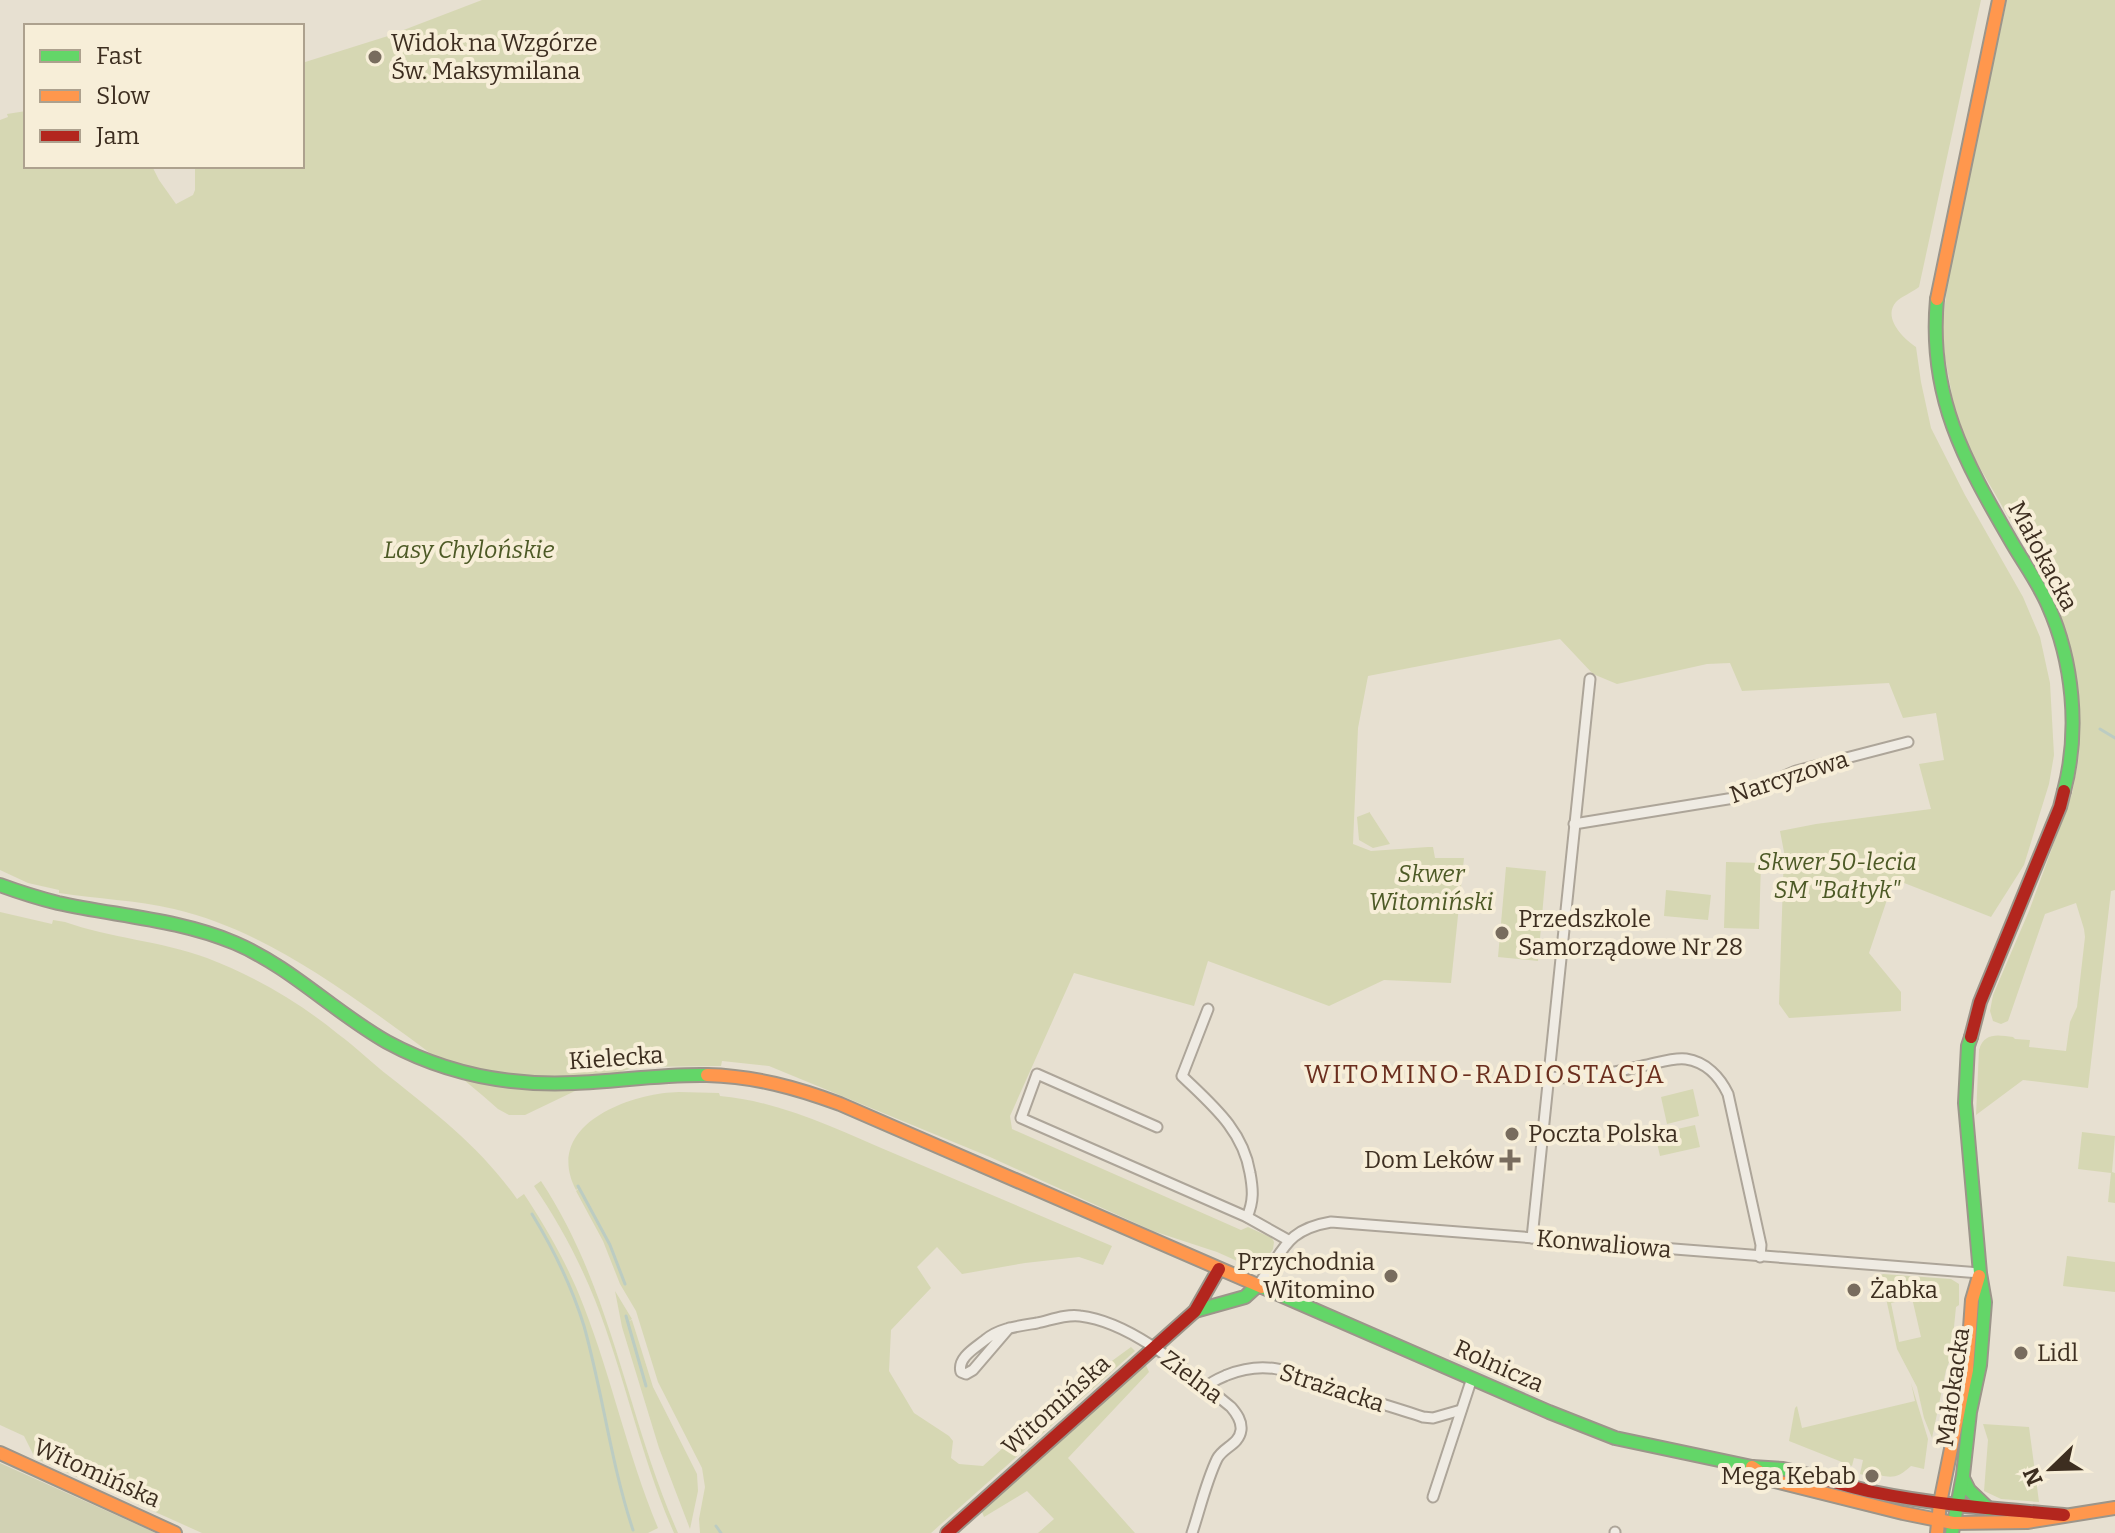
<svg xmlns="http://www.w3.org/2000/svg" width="2115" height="1533" viewBox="0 0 2115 1533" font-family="Bitter,serif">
	<rect width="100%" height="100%" fill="#e7e0d1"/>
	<!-- green -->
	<g fill="#d6d7b3" fill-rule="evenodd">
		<path d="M 482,0 L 1981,0 L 1919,287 C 1913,292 1902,296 1896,302 C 1882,318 1904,339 1916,347 L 1921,382 L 1931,428 L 1965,495 L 2023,597 L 2040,637 L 2050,683 L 2054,755 L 2049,784 L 2024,865 L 1991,917 L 1894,879 L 1869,953 L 1901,992 L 1901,1011 L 1789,1018 L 1779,1004 L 1784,852 L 1780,831 L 1816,824 L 1931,809 L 1919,764 L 1944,760 L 1936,713 L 1903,718 L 1889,683 L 1742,691 L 1730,663 L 1707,664 L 1617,684 L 1593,674 L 1560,639 L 1368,676 L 1358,728 L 1353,844 L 1371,851 L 1428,847 L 1433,847 L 1435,858 L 1464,858 L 1451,983 L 1384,980 L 1329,1006 L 1208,961 L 1194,1006 L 1074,973 L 1010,1116 L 1012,1129 L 1241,1230 L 1248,1227 L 1272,1238 L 1274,1242 L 1273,1249 L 1260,1268 L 1255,1269 L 1217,1252 L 1153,1231 L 990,1157 L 769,1066 L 722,1061 L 721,1066 L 635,1067 L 600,1079 L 525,1115 L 509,1115 L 498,1109 C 460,1075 420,1045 378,1015 C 315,970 250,927 174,909 C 136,900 97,899 59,893 L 59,890 L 28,883 L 0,870 L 0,120 L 8,117 L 7,114 L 26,111 L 26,166 L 152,166 L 159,180 L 176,204 L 193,195 L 195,190 L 195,166 L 302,166 L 302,63 L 388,36 Z"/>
		<path d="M 2007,0 L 2115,0 L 2115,890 L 2111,891 L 2088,1088 L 2023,1080 L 1976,1115 L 1979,1050 C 1984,1032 1998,1035 2013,1037 L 2015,1039 L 2030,1040 L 2029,1047 L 2066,1051 L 2070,1022 L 2077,1007 L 2085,937 L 2084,929 L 2076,903 L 2045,914 L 2008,1021 L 2001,1024 L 1993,1021 L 1990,1011 L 1993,995 L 2029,911 L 2072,794 L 2078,762 L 2080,733 L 2074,665 L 2063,622 L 2045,580 L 1969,449 L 1956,417 L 1945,357 L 1943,323 L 1949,268 Z"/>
		<polygon points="1370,812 1370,813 1390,844 1373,848 1359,840 1357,817"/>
		<polygon points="1726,862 1761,863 1759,929 1724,928"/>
		<polygon points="1506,867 1546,871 1538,961 1498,957"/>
		<polygon points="1666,890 1711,895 1708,920 1664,916"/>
		<path d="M 0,912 L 52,924 L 53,920 L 65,922 C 110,938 161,941 207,958 C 254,976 299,1002 338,1034 C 356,1047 372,1063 390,1077 C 438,1115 481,1148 517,1199 L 524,1194 C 547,1229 569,1267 584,1307 C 612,1379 628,1456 658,1528 L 648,1533 L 202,1533 L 35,1458 L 24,1436 L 0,1425 Z"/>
		<polygon points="1693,1089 1699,1116 1667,1124 1661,1097"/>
		<path d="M 679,1092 L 719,1093 L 720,1096 C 780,1101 838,1130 893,1153 C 966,1184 1039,1215 1112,1246 L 1103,1265 L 1079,1257 L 1025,1263 L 962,1274 L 937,1247 L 917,1267 L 931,1288 L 891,1330 L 889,1371 L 914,1413 L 949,1436 L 953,1441 L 951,1458 L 959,1464 L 983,1466 L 1046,1409 L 1131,1347 L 1135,1351 L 931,1533 L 700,1533 L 699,1519 L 705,1487 L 702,1468 L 658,1382 L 636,1311 L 620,1284 L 603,1241 L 576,1191 L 579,1188 L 576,1190 C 542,1125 630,1093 679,1092 Z"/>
		<polygon points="1695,1125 1700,1147 1660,1156 1655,1134"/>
		<polygon points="2082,1132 2115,1136 2112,1172 2115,1173 2115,1203 2108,1202 2111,1173 2078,1169"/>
		<path d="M 541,1181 C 613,1290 626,1415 678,1533 L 674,1533 C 641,1458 625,1376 595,1300 C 579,1260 558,1221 534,1186 Z"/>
		<polygon points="2067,1256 2115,1262 2115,1292 2063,1286"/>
		<path d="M 1883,1274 L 1951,1279 L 1959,1284 L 1959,1305 L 1956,1307 L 1951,1357 L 1946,1370 L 1932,1438 L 1924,1418 L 1917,1387 L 1897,1349 L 1881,1275 ZM 1912,1298 L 1921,1337 L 1899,1342 L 1891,1303 Z"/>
		<polygon points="615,1291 632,1319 629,1321 632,1320 653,1387 697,1474 698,1491 690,1529 659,1448 622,1327"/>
		<polygon points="1145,1363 1149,1372 1068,1458 1135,1533 1038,1533 1054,1519 1027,1491 984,1517 982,1512"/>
		<path d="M 1911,1383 L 1928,1439 L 1924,1469 L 1911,1466 C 1895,1481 1889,1477 1869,1473 L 1867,1476 L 1860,1474 L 1863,1460 L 1854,1458 L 1852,1466 L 1789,1441 L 1795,1408 L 1797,1406 L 1802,1428 L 1915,1401 Z"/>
		<polygon points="1983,1424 2029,1427 2039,1502 2001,1499 1984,1491 1988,1440"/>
	</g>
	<!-- cemetery -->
	<polygon fill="#d1d1b3" points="0,1463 156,1533 0,1533"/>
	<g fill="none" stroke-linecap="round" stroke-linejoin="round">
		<!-- stream -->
		<g stroke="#bcccc2" stroke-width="3">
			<polyline points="2100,729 2115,738"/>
			<polyline points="578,1186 610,1245 625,1284"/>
			<path d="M 532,1214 C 554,1250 572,1287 584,1326 C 603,1394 611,1464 633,1530"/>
			<polyline points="626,1316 646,1386"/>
			<polyline points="716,1526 721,1533"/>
		</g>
		<!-- street casing -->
		<g stroke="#ada599" stroke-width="13">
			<g id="street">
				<polyline points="1574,824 1734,798 1796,771 1908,742"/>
				<path d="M 1208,1009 L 1182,1076 C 1212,1105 1243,1130 1250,1173 C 1253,1189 1254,1201 1247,1217"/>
				<path d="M 1548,1077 C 1584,1080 1607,1074 1642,1066 C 1655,1064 1673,1057 1686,1059 C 1706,1062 1720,1077 1728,1094 L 1761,1245 L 1760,1257"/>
				<polyline points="1157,1127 1037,1074 1021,1118 1247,1217 1288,1240"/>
				<polyline points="1532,1238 1590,679"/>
				<path d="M 1257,1286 C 1284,1253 1283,1230 1331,1222 L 1980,1273"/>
				<path d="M 1009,1328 L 973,1370 L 966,1374 L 961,1372 C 957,1358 975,1348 985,1340 C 999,1328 1019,1326 1037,1323 C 1051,1320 1066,1314 1080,1316 C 1133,1322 1190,1374 1231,1407 C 1237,1414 1242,1421 1241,1430 C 1239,1445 1223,1447 1217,1459 C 1206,1482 1200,1509 1192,1533"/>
				<path d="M 1206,1387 C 1212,1381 1220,1378 1227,1375 C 1272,1357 1299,1376 1340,1391 C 1368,1400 1396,1408 1423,1417 L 1433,1418 L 1461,1410"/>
				<polyline points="1433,1497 1472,1378"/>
				<polyline points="1615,1533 1615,1532"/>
			</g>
		</g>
		<!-- fast casing -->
		<g stroke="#9c958a" stroke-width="16">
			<g id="fast">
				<path d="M 1937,299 C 1928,396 1964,460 2011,541 C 2023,562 2038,582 2048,605 C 2073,661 2080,730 2064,791"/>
				<path d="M 0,885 C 19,892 38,898 58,903 C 117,916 178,919 235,943 C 291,967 334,1012 387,1042 C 444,1073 509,1086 574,1083 C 619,1081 663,1074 707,1075"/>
				<polyline points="1262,1287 1549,1412 1615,1438 1752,1467 1783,1469 1801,1473"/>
				<polyline points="1195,1311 1245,1297 1257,1286"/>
				<polyline points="1963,1478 1969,1490 1989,1509"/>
				<polyline points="1952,1533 1963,1475 1970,1412 1980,1365 1985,1302 1980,1273 1965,1103 1968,1046 1971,1037"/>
			</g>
		</g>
		<!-- slow casing -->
		<g stroke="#9c958a" stroke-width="16">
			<g id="slow">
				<polyline points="1937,299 1999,0"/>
				<path d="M 707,1075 C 754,1076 797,1088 840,1104 L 1262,1287"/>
				<polyline points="0,1453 175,1533"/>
				<polyline points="1752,1467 1771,1480 1903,1513 1953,1523 2027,1522 2115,1508"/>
				<polyline points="1937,1533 1940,1503 1967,1370 1972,1300 1979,1276"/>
			</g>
		</g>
		<!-- jam casing -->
		<g stroke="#9c958a" stroke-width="16">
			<g id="jam">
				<polyline points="1971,1037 1980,1002 2060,807 2064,791"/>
				<path d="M 1801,1473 C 1825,1479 1849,1487 1873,1492 C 1936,1505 2000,1509 2064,1515"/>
				<polyline points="947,1533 1195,1311 1219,1269"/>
			</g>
		</g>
		<!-- street -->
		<use href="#street" stroke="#efebe3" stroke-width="9"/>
		<!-- fast -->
		<use href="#fast" stroke="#63d668" stroke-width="12"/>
		<!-- slow -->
		<use href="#slow" stroke="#ff974d" stroke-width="12"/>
		<!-- jam -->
		<use href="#jam" stroke="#b3261e" stroke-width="12"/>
	</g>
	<!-- markers -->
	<g fill="#786c5e" stroke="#f7eed8" stroke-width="3">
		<circle cx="375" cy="57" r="8"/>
		<circle cx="1502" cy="933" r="8"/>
		<circle cx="1512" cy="1134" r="8"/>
		<path d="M1506 1148h8v8h8v8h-8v8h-8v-8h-8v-8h8z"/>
		<circle cx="1391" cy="1276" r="8"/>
		<circle cx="1854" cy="1290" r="8"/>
		<circle cx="2021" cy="1353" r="8"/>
		<circle cx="1872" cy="1476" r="8"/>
	</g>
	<g text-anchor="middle" stroke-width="8" stroke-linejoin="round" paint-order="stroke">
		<!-- poi labels -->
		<g font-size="24" fill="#3d2e20" stroke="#f7eed8" text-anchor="start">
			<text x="391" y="51">Widok na Wzgórze<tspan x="391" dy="28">Św. Maksymilana</tspan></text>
			<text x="1518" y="927">Przedszkole<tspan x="1518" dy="28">Samorządowe Nr 28</tspan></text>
			<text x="1528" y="1142">Poczta Polska</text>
			<text x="1494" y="1168" text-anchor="end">Dom Leków</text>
			<text x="1375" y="1270" text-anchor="end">Przychodnia<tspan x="1375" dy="28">Witomino</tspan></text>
			<text x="1870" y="1298">Żabka</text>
			<text x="2037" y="1361">Lidl</text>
			<text x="1856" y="1484" text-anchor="end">Mega Kebab</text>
		</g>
		<!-- park labels -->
		<g font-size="24" font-style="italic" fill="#4d5a26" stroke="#f7eed8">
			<text x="469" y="558">Lasy Chylońskie</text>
			<text x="1837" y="870">Skwer 50-lecia<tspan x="1837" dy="28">SM "Bałtyk"</tspan></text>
			<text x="1431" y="882">Skwer<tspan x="1431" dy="28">Witomiński</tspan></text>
		</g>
		<!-- street labels -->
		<g font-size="24" fill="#3d2e20" stroke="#f7eed8">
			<text transform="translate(2043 556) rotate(62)" y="8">Małokacka</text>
			<text transform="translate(1789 777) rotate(-18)" y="8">Narcyzowa</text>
			<text transform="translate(616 1058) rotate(-4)" y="8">Kielecka</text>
			<text transform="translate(1604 1244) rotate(5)" y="8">Konwaliowa</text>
			<text transform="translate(1499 1366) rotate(24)" y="8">Rolnicza</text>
			<text transform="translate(1192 1377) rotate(37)" y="8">Zielna</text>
			<text transform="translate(1953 1387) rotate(-82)" y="8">Małokacka</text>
			<text transform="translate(1332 1388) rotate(18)" y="8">Strażacka</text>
			<text transform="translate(1056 1405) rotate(-42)" y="8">Witomińska</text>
			<text transform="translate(97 1473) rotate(24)" y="8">Witomińska</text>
		</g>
		<!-- neighbourhood labels -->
		<g font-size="26" letter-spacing="2" fill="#6b2e1e" stroke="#f7eed8">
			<text x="1485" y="1083">WITOMINO-RADIOSTACJA</text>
		</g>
	</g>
	<!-- legend -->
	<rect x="24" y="24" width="280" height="144" fill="#f7eed8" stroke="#ada18e" stroke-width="2"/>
	<rect x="40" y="50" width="40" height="12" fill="#63d668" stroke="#ada18e" stroke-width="2"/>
	<text x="96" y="64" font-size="24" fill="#3d2e20">Fast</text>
	<rect x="40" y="90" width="40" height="12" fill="#ff974d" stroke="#ada18e" stroke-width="2"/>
	<text x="96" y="104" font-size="24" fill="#3d2e20">Slow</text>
	<rect x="40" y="130" width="40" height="12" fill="#b3261e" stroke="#ada18e" stroke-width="2"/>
	<text x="96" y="144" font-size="24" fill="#3d2e20">Jam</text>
	<!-- north arrow -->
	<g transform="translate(2051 1469) rotate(247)" stroke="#f7eed8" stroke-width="6" paint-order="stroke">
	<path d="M0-6L14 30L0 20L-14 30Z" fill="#3d2e20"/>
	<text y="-12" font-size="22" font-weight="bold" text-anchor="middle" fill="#3d2e20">N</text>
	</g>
</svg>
